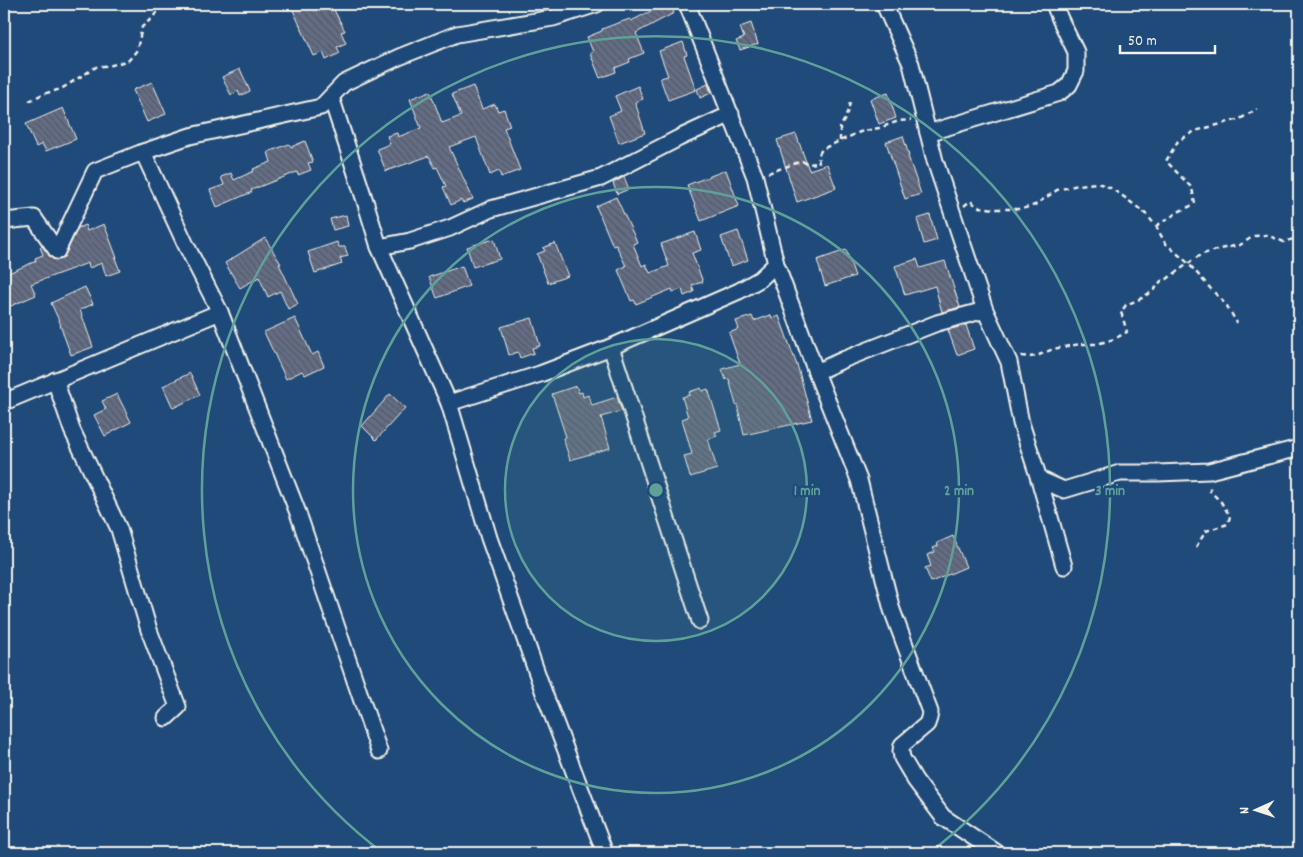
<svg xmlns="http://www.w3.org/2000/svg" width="1303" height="857" viewBox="0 0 1303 857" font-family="Dekko,sans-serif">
	<defs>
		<pattern id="building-back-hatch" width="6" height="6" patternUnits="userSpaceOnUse" patternTransform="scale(1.25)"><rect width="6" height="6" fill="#646d85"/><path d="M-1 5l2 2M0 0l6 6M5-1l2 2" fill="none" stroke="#555962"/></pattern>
	</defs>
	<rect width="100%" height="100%" fill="#1f4a7a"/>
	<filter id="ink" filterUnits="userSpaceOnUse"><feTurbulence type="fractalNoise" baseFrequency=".02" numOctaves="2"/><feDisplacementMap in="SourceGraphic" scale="10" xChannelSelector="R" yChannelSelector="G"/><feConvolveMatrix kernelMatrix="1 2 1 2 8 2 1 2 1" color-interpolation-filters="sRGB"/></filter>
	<g filter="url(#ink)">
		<!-- building -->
		<g fill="url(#building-back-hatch)" stroke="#f4f1e8">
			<polygon points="300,4 331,4 345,31 341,32 346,43 337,47 340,53 326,60 323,52 314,56 292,8"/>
			<polygon points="665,4 670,4 674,13 636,33 644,53 629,59 630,62 615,68 616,72 600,78 590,53 593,52 587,37 602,31 602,29 615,24 630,19 631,21"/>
			<polygon points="751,23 758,44 740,50 736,41 744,38 740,27"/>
			<polygon points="683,42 687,55 684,56 696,90 668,100 660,78 668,76 659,51"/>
			<polygon points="240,69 250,91 240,96 238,91 231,95 222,77"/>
			<polygon points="152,82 166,114 147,122 133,90"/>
			<polygon points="708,84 711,93 700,98 697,89"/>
			<polygon points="473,86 482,109 495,104 498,111 504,109 510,126 504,128 520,170 501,177 499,171 490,175 476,137 449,147 473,199 463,203 461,200 451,205 443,187 446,186 437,167 435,168 429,156 386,171 377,149 390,144 387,136 397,133 398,137 421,128 410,99 430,91 442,123 461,116 452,94"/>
			<polygon points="638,86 643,99 635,102 645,133 619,143 609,116 621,111 615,96"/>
			<polygon points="888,93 896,118 879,124 870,99"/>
			<polygon points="63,108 76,139 46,151 42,144 36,147 26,124"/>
			<polygon points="796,134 809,170 827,164 836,188 797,202 777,140"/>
			<polygon points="903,136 909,156 908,156 921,194 905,199 886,142"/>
			<polygon points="305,141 313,162 308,163 311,170 298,175 297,172 251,190 252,192 217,207 210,190 224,185 221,177 231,173 234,180 254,171 253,169 271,162 268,152 289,144 291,147"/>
			<polygon points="726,170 739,206 701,221 687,185"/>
			<polygon points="624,177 629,189 617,194 613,183"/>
			<polygon points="616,197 637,242 633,244 642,266 646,264 650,273 669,266 661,244 695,232 701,250 692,253 703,282 692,285 694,292 684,296 682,289 673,292 672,289 636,304 634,300 631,301 618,270 626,266 616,245 613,246 596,206"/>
			<polygon points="346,215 348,226 333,230 330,219"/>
			<polygon points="930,215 937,240 924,244 917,219"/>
			<polygon points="104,224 117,258 115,258 120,271 106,276 102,263 89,268 88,263 31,284 36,295 4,309 4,275 36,261 35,258 43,255 40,247 42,246 53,259 57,260 62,259 65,255 78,228 85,225 87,231"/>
			<polygon points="738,231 748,260 731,266 721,237"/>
			<polygon points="265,238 281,264 279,264 298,304 288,309 280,291 268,297 259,277 240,288 225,263"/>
			<polygon points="494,239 500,259 473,267 467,247"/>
			<polygon points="337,242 339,247 345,247 348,256 340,258 342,264 315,273 308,252"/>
			<polygon points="555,243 568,276 548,283 537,254 545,251 543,248"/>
			<polygon points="846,250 855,276 825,286 817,260"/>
			<polygon points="917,259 920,268 945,261 960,307 942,312 935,286 905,295 895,266"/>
			<polygon points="462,266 469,286 437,298 429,277"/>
			<polygon points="85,287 93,304 80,310 93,347 71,355 60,325 61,325 51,303"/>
			<polygon points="771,315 772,318 779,316 798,368 812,420 744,435 737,404 736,405 729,379 726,380 722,369 740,364 729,333 739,329 736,321 752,316 754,321"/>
			<polygon points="295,318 312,355 318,352 324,366 305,375 302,371 286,379 264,332"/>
			<polygon points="532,318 540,346 532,348 534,353 520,358 518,352 509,355 501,327"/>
			<polygon points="966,325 974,349 957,355 948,330"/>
			<polygon points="190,373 200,395 173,408 163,386"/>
			<polygon points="576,386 579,393 582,392 583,397 588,395 592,405 617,397 622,411 601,417 610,448 570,460 563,438 566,437 552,394"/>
			<polygon points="701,388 702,391 708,389 721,430 715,432 717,436 708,439 717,469 690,477 684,456 692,454 682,419 688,417 682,397 690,395 689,392"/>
			<polygon points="117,394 131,422 105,436 94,415 106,409 102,401"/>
			<polygon points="390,394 405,408 376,440 362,426"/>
			<polygon points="953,536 966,567 931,582 925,568 931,566 927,555 935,552 933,548 938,546 937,543"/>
		</g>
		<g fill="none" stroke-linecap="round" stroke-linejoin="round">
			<!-- minor casing -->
			<g stroke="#f4f1e8" stroke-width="19">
				<g id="minor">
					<polyline points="687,4 755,177 776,264 816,372 859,480 892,610 930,712 929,718 927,724 902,745 901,751 902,758 915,780 943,817 997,853"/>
					<polyline points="884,4 911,64 935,161 985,310 1009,362 1021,423 1039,479 1064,566"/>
					<polyline points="331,97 366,204 379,247 449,403 489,538 544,693 605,853"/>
					<polyline points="928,133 1059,93 1069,85 1076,71 1076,52 1060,19 1054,4"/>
					<polyline points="143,152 185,243 220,312 298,513 379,751"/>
					<polyline points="4,221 34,218 57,251"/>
					<polyline points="379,247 410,241 450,228 491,209 601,178 679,138 731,114"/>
					<polyline points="57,251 95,171 143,152 190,136 321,107 344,83 399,57 457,34 553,18 597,4"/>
					<polyline points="611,347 700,621"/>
					<polyline points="816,372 845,359 937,323 985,310"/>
					<polyline points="55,380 72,430 119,529 149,630 178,707 166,718"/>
					<polyline points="4,402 220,312"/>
					<polyline points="449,403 540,374 611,347 739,291 760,279 776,264"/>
					<polyline points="1039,479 1064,490 1120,473 1158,473 1209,471 1299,448"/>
				</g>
			</g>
			<!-- path -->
			<g stroke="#f4f1e8" stroke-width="2.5" stroke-dasharray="5 4" stroke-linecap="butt">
				<polyline points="29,101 43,94 61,89 96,67 112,65 129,60 137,50 142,27 151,19 158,11 156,4"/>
				<polyline points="840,141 840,127 845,119 851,100"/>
				<polyline points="768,173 802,161 807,164 819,163 818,156 822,149 860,132 879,128 899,121 911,120"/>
				<polyline points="964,206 970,201 979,207 994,209 1022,209 1035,205 1057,190 1078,185 1098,183 1109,187 1124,197 1146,214 1156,226 1165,243 1188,263 1211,289 1227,306 1237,323"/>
				<polyline points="1156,226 1180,211 1195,204 1192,188 1166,161 1178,141 1195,131 1240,119 1257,109"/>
				<polyline points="1021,356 1030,357 1039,355 1053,349 1080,344 1097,344 1114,339 1127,332 1121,312 1126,305 1142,298 1155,289 1161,281 1167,279 1200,255 1219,249 1240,245 1254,236 1267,235 1284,242 1299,237"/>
				<polyline points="1196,547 1206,531 1228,524 1230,516 1221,502 1210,491 1210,485"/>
			</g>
			<!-- minor -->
			<use href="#minor" stroke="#1f4a7a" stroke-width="15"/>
		</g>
	</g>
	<!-- distance rings -->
	<circle cx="656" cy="490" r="151" fill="#5fa199" fill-opacity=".12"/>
	<g fill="none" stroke="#5fa199" stroke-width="2.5">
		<circle cx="656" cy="490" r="151"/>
		<circle cx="656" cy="490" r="303"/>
		<path d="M383 853A454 454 0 1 1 929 853"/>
	</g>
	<circle cx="656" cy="490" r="8" fill="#5fa199" stroke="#1f4a7a" stroke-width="2.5"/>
	<g font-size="15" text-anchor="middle" font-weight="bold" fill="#5fa199" stroke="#1f4a7a" stroke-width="4.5" stroke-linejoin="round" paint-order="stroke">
		<text x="807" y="495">1 min</text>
		<text x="959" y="495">2 min</text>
		<text x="1110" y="495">3 min</text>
	</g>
	<!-- margin -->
	<rect width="1303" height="857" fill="none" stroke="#1f4a7a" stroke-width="20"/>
	<rect x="10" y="10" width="1283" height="837" fill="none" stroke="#f4f1e8" stroke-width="2" filter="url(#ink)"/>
	<!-- north arrow -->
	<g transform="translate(1256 810) rotate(267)" stroke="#1f4a7a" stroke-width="4" paint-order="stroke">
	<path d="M0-4L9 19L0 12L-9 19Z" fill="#f4f1e8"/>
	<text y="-8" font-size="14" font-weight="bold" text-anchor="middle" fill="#f4f1e8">N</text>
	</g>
	<!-- scale -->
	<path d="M1120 45v8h95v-8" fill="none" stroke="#f4f1e8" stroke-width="2.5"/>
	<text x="1128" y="45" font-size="15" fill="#f4f1e8" stroke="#1f4a7a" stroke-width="4" paint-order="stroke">50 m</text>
</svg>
